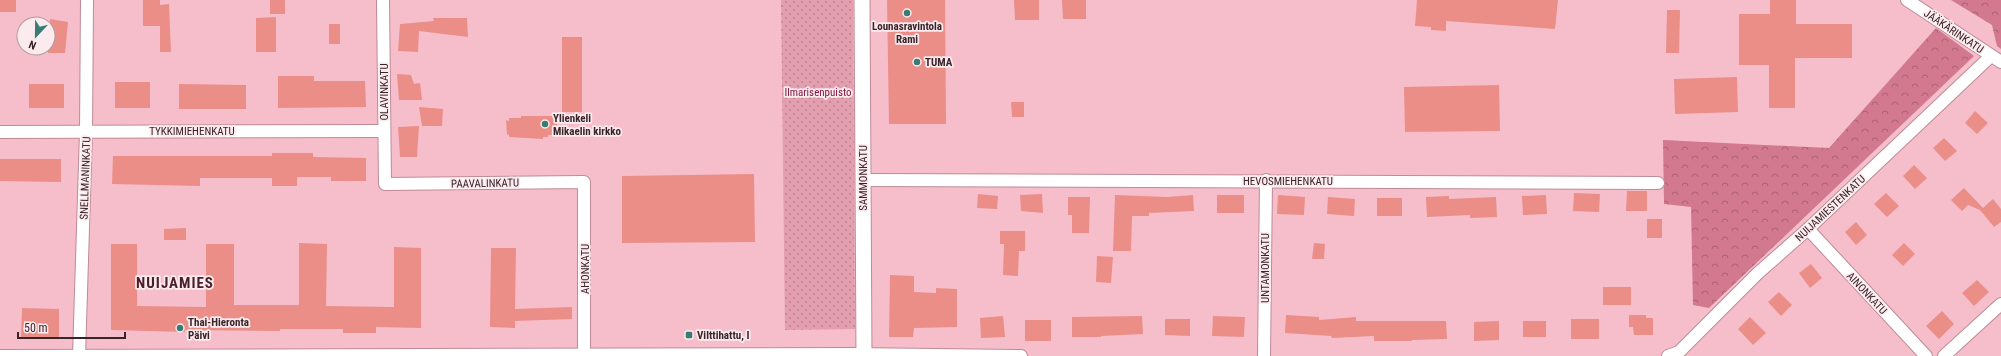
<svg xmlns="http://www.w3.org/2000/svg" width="2001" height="356" viewBox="0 0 2001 356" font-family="'Roboto Condensed',sans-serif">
	<defs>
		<pattern id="forest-crowns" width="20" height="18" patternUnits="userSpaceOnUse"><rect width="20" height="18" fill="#d2788f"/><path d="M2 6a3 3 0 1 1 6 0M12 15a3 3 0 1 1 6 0" fill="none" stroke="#ab6275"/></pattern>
		<pattern id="park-dots" width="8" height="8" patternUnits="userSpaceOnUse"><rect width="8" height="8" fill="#e39faf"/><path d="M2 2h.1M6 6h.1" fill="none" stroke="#b9818e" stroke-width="1.8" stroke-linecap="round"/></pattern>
	</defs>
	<rect width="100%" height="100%" fill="#f5beca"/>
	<!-- forest -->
	<g fill="url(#forest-crowns)">
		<polygon points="1951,0 2001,0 2001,49 1997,46 1992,25"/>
		<polygon points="1936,28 1974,56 1709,308 1693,305 1691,207 1664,204 1663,140 1829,148"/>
	</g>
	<!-- park -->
	<polygon fill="url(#park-dots)" points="781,0 853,0 855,329 785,330"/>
	<!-- building -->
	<g fill="#eb8e88">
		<rect x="0" y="0" width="16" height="12"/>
		<polygon points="143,0 160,0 160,5 169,4 171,52 160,52 160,26 143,26"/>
		<rect x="270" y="0" width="15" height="14"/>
		<polygon points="887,0 945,0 946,124 889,124"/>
		<polygon points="1014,0 1039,0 1039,20 1015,20"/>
		<polygon points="1062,0 1086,0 1086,19 1063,19"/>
		<polygon points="1417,0 1558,0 1555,29 1446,21 1446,31 1431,30 1431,27 1415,26"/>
		<polygon points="1770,0 1796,0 1796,24 1852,24 1852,58 1795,58 1795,108 1769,108 1769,65 1739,65 1739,14 1770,14"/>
		<polygon points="1667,10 1680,10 1679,53 1666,53"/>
		<polygon points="276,17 276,52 256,52 256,18"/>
		<polygon points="433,18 467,18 468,37 419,31 418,52 398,51 400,24 434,21"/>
		<polygon points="50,19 68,22 65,53 48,53"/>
		<rect x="329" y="24" width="11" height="20"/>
		<rect x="562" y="37" width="20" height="75"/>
		<polygon points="397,74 411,75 414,84 420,83 422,100 399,100"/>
		<polygon points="278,76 314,76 314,81 365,81 366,107 278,108"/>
		<polygon points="1737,77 1738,112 1675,114 1674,79"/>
		<rect x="115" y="82" width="35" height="26"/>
		<rect x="29" y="84" width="35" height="24"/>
		<polygon points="179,84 246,85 246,109 179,109"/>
		<polygon points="1499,85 1500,131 1405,132 1404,87"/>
		<polygon points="1011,102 1024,102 1024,117 1012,117"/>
		<polygon points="419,107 443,109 442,126 422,126"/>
		<polygon points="1975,111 1988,123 1977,134 1965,123"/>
		<polygon points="521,116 557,116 557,135 548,135 548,137 543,137 543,139 509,137 509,134 507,135 506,120 509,121 509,118 521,118"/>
		<polygon points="419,126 417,157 400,157 398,127"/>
		<polygon points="1944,138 1957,151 1945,161 1933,148"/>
		<polygon points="272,153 313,153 313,157 366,158 366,181 331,181 331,177 297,177 297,186 272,186 272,178 200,178 200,186 112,184 113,156 272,156"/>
		<polygon points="0,159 61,159 61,182 0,181"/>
		<polygon points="1914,165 1927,178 1915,189 1903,176"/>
		<polygon points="754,174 755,242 622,243 622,176"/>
		<polygon points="1964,188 1983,208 1993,199 2001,209 2001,222 1994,227 1980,210 1968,205 1962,211 1951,200"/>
		<polygon points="1627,191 1647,191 1647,211 1626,211"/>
		<polygon points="1574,193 1600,194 1599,212 1573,211"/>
		<polygon points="1886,193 1899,206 1887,217 1874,204"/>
		<polygon points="978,194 998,196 997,209 977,208"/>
		<polygon points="1042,194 1043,213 1021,211 1020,195"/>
		<polygon points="1115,195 1167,197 1193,195 1194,211 1149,213 1149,216 1132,216 1131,251 1113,251"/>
		<rect x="1217" y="195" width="27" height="18"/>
		<polygon points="1278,195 1305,197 1304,215 1277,214"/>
		<polygon points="1546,195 1547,214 1523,215 1522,196"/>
		<polygon points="1449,196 1449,199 1496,197 1497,217 1470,218 1470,215 1427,217 1426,197"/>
		<polygon points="1068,197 1090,197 1089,233 1072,233 1072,215 1068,215"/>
		<polygon points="1328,197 1355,199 1354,216 1327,214"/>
		<rect x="1377" y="198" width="25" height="18"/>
		<rect x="1647" y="219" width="15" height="19"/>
		<polygon points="1856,222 1867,235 1856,245 1845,232"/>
		<polygon points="186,228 186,240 164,240 164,229"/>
		<polygon points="1000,231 1025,231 1025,251 1019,251 1018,276 1003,275 1004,244 1000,244"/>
		<polygon points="299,243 327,244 326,306 394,307 394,247 421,248 421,328 376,327 376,333 343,333 343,329 280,329 280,331 185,330 185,332 111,330 111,244 137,244 137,306 206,307 206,244 234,244 234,305 299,305"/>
		<polygon points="1314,243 1325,244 1324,259 1312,259"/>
		<polygon points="1904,243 1915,254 1903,266 1892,255"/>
		<polygon points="491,248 516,248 515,309 572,307 572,319 515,321 515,328 490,327"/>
		<polygon points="1097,256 1113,257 1111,283 1096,282"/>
		<polygon points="1811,264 1822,278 1810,288 1799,273"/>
		<polygon points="890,275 914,276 914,292 936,293 936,288 957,289 957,327 914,328 913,337 889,337"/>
		<polygon points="1977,280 1989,292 1974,306 1962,293"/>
		<rect x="1603" y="287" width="28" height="18"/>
		<polygon points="1779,292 1792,305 1781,316 1768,302"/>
		<polygon points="22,308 59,309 59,339 21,338"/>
		<polygon points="1942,311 1954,324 1939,339 1926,326"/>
		<polygon points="1286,315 1319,317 1319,320 1356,317 1356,321 1446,321 1447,339 1412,340 1412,341 1374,341 1374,336 1332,338 1331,336 1285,333"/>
		<polygon points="1629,315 1646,315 1646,318 1653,318 1653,335 1634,335 1633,327 1629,327"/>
		<polygon points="1003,316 1005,337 981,338 980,318"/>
		<polygon points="1142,316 1143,334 1101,336 1101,337 1072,337 1072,317"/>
		<polygon points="1213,316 1245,317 1244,337 1212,336"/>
		<polygon points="1750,317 1766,333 1753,345 1738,329"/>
		<polygon points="1165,319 1190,319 1190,336 1165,335"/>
		<rect x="1571" y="319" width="28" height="20"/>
		<rect x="1025" y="320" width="26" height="21"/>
		<polygon points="1499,321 1499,340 1474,341 1474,322"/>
		<rect x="1523" y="321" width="23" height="16"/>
	</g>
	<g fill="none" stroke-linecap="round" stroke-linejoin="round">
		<!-- minor casing -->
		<g stroke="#be8b96" stroke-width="14">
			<g id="minor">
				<polyline points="383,0 385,184 584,182 584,356"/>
				<polyline points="1907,0 2001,62"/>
				<polyline points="0,132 384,131"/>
				<polyline points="864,180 1658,183"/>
				<polyline points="1808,229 1926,356"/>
				<polyline points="0,356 851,354 1021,356"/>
				<polyline points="79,356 86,132 87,0"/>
				<polyline points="1264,356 1266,180"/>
				<polyline points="1668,356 1679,352 1758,273 1808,229 1991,56"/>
				<polyline points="1944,356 2001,304"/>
			</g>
		</g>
		<!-- tertiary casing -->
		<g stroke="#be8b96" stroke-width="17">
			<polyline id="tertiary" points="862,0 864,356"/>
		</g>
		<!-- minor -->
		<use href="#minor" stroke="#fff" stroke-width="12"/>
		<!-- tertiary -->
		<use href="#tertiary" stroke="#fff" stroke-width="15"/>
	</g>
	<!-- markers -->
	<g fill="#377d74" stroke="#fcebee" stroke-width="1.5">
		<circle cx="907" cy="13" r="4"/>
		<circle cx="917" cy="62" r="4"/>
		<circle cx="545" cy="124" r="4"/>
		<circle cx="180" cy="328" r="4"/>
		<rect x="685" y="331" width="8" height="8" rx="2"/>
	</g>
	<g text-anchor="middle" stroke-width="3.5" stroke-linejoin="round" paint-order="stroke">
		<!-- poi labels -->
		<g font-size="11" font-weight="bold" fill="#392429" stroke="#fcebee" text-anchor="start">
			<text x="907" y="30" text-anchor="middle">Lounasravintola<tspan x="907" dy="13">Rami</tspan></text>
			<text x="925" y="66">TUMA</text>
			<text x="553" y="122">Ylienkeli<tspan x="553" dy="13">Mikaelin kirkko</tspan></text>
			<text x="188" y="326">Thai-Hieronta<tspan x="188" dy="13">Päivi</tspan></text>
			<text x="697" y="339">Vilttihattu, I</text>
		</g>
		<!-- street labels -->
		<g font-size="11" fill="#392429" stroke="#fcebee">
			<text transform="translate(1954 31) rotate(34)" y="4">JÄÄKÄRINKATU</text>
			<text transform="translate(384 92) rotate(-90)" y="4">OLAVINKATU</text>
			<text x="192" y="135">TYKKIMIEHENKATU</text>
			<text transform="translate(85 178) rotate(-88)" y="4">SNELLMANINKATU</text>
			<text transform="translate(863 178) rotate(-90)" y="4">SAMMONKATU</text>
			<text x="1288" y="185">HEVOSMIEHENKATU</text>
			<text transform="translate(485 183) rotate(-1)" y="4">PAAVALINKATU</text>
			<text transform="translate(1830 208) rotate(-43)" y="4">NUIJAMIESTENKATU</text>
			<text transform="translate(1265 268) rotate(-90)" y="4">UNTAMONKATU</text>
			<text transform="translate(585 269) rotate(-90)" y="4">AHONKATU</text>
			<text transform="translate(1867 293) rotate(47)" y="4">AINONKATU</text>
		</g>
		<!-- park labels -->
		<g font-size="11" fill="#831640" stroke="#fcebee">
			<text x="818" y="96">Ilmarisenpuisto</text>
		</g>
		<!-- district labels -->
		<g font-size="15" font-weight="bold" letter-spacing="1" fill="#491f2b" stroke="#fcebee">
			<text x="175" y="288">NUIJAMIES</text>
		</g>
	</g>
	<!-- north arrow -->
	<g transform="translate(36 36) rotate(202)"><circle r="19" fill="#fcebee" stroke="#ae9b9f"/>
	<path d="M0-3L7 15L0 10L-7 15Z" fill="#377d74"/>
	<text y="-6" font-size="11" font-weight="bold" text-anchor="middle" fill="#392429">N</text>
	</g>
	<!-- scale -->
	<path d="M18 332v6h107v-6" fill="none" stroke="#392429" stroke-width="2"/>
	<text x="24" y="332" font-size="12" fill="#392429" stroke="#fcebee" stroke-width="3" paint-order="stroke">50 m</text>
</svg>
